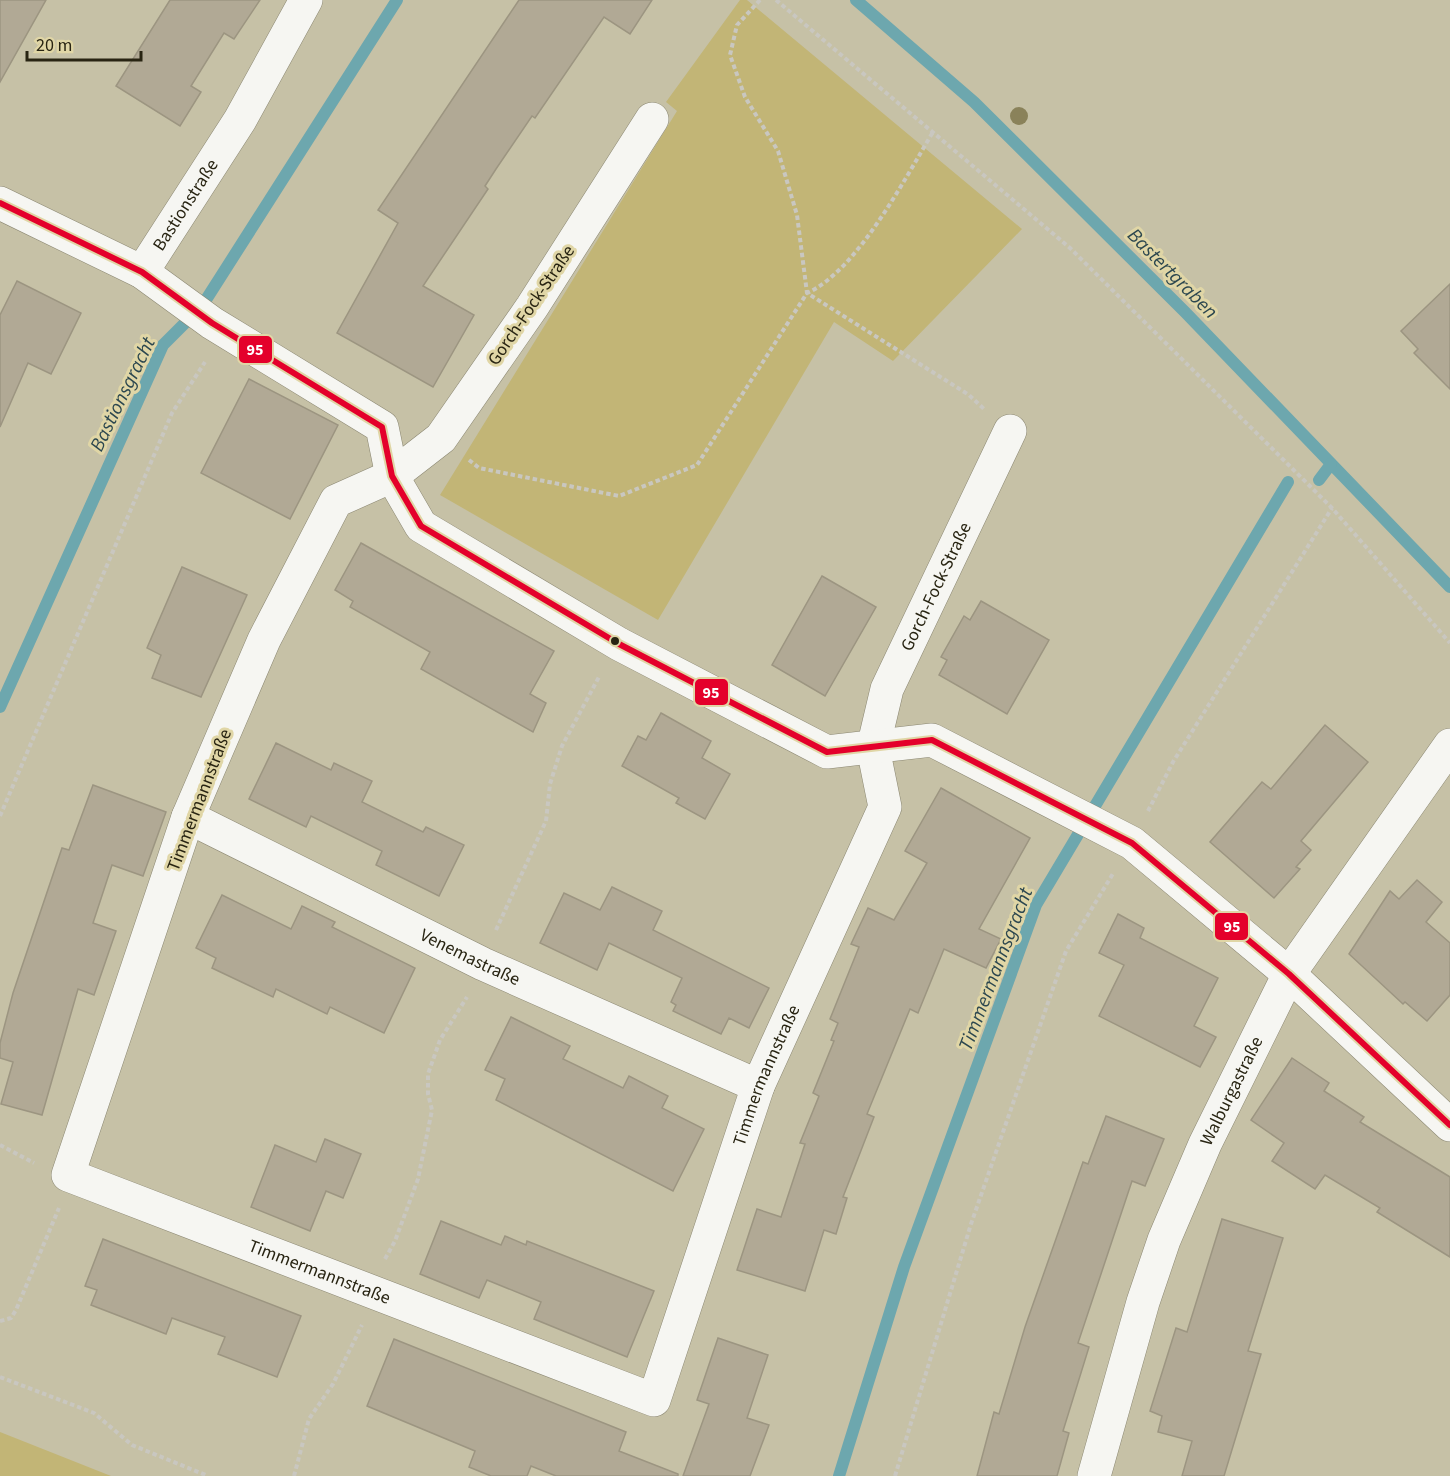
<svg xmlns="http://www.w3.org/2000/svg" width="1450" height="1476" viewBox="0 0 1450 1476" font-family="'Source Sans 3',sans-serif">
	<rect width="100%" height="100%" fill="#c6c1a6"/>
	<!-- green -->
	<g fill="#c2b576">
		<polygon points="740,0 747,0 1022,229 893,361 834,322 658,620 440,495 677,111 666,102"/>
		<polygon points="0,1432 111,1476 0,1476"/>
	</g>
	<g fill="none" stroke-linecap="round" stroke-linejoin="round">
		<!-- stream -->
		<g stroke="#6da7ae" stroke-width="12">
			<polyline points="856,0 974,102 1185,312 1450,587"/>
			<polyline points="1319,480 1331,464"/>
			<polyline points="0,707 163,345 202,306 397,0"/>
			<polyline points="839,1476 904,1267 1036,905 1288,482"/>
		</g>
	</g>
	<!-- building -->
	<g fill="#b1a995" stroke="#9c9581" stroke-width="1.5">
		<polygon points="0,0 46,0 0,82"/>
		<polygon points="170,0 260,0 234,39 224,33 191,86 201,92 180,126 116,86"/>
		<polygon points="519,0 652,0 630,34 604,17 535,118 532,116 496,169 485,186 488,189 423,286 474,315 433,387 337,333 398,223 378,210"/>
		<polygon points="17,281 81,313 51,374 28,363 0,427 0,315"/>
		<polygon points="1450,284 1450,389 1414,353 1418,349 1401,331"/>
		<polygon points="249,379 338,425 290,519 201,473"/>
		<polygon points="361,543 554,651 530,694 546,703 533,732 421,669 430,652 350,607 353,601 335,590"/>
		<polygon points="182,567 247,595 201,697 152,678 161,655 147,648"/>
		<polygon points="822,576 876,607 825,696 772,665"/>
		<polygon points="981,601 1049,640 1007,714 939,675 947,660 941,657 964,616 970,620"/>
		<polygon points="661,713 711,741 702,758 730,774 705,819 676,803 679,798 622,766 638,736 646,740"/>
		<polygon points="1325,725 1368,762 1301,841 1311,850 1296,867 1300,869 1274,898 1210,842 1262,782 1271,789"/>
		<polygon points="276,743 331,770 334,763 372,781 362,802 423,832 426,827 464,845 439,896 376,865 382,851 311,816 306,827 249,799"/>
		<polygon points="93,785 166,812 143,876 112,865 93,923 116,931 94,995 78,989 42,1115 1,1104 13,1062 0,1058 0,1043 13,993 62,848 69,850"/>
		<polygon points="941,788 1030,838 979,929 1001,939 986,968 944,949 918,1013 910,1009 867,1114 874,1117 843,1197 847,1198 836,1234 824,1230 805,1291 737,1270 757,1209 781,1217 805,1144 800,1143 819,1096 813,1093 834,1041 831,1040 838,1023 830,1019 859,947 851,944 868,908 894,920 927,863 905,851"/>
		<polygon points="1417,880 1442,902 1426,922 1450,943 1450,995 1427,1021 1405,1002 1403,1004 1349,954 1390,891 1399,899"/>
		<polygon points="612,887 662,911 653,930 769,988 749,1028 729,1018 721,1034 673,1011 676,1005 671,1002 682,978 609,943 597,970 540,943 564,893 600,910"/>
		<polygon points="222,895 291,929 302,906 335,922 332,927 415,968 384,1033 330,1007 327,1014 276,989 273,997 212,968 216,958 196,948"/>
		<polygon points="1118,914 1144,928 1140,938 1218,978 1194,1026 1216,1037 1200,1067 1099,1016 1124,965 1099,953"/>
		<polygon points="511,1017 570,1046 563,1059 623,1088 629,1076 668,1096 662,1108 704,1129 673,1191 496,1100 505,1079 485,1070"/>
		<polygon points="1292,1058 1329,1083 1324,1091 1364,1117 1360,1122 1450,1177 1450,1257 1377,1212 1380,1208 1325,1175 1315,1189 1272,1161 1284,1143 1251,1120"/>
		<polygon points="1106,1116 1164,1139 1145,1186 1132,1181 1078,1343 1089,1347 1063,1431 1069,1433 1057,1476 977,1476 994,1412 999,1414 1025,1327 1083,1162 1088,1164"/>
		<polygon points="325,1139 361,1154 343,1198 326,1191 310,1231 251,1207 275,1145 316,1162"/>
		<polygon points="1222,1219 1283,1238 1248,1351 1261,1354 1224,1476 1182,1476 1192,1441 1158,1432 1162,1416 1150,1411 1176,1328 1187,1332"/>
		<polygon points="441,1221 501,1245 505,1236 526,1245 527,1241 654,1291 627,1357 534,1319 541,1302 487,1280 479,1298 420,1274"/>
		<polygon points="103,1239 301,1316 277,1377 218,1354 225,1337 172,1318 166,1334 91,1305 97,1290 85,1286"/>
		<polygon points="718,1338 768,1355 747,1418 769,1425 750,1476 683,1476 709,1404 697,1400"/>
		<polygon points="394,1339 626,1432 619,1451 678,1474 678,1476 556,1476 531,1466 527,1476 491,1476 469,1467 475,1451 367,1406"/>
	</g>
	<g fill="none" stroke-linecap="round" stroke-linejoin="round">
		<!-- minor casing -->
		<g stroke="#8b8772" stroke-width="34">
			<g id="minor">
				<path id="s1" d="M 652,119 L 532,307 L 441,438 L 392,476 L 336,501 L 264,640 L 188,817 L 68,1175 L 654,1400 L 758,1086 L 885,807 L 873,748 L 887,689 L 1010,431"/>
				<polyline points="0,203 142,272 212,323 382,427 392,476 421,526 619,644 827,752 932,740 1132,843 1289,974 1450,1125"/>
				<path id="s2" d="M 142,272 L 240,120 L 306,0"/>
				<path id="s3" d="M 188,817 L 483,964 L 758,1086"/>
				<path id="s4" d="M 1094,1476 L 1143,1302 L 1164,1240 L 1205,1144 L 1289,974 L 1450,745"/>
			</g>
		</g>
		<!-- path -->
		<g stroke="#c9c7c0" stroke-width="4" stroke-dasharray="4.5 3" stroke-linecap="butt">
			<polyline points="760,0 737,25 730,55 745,97 778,151 797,215 807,293 969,395 984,409"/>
			<polyline points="776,0 1070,248 1332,508 1450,643"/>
			<path d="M 469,460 L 479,468 L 619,496 L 697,465 L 807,293 C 857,271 904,180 933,132"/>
			<polyline points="1148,811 1173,762 1332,508"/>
			<polyline points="0,816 172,413 205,362"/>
			<polyline points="496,930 546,821 550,784 562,746 600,675"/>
			<polyline points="0,1145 34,1163"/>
			<polyline points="385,1259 395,1241 418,1179 432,1110 428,1094 428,1074 440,1040 467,997"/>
			<polyline points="0,1321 11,1318 16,1310 59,1208"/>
			<polyline points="0,1377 94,1413 132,1445 208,1476"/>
			<polyline points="294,1476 309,1419 333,1384 362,1325"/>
			<polyline points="895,1476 971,1224 1066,951 1114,872"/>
		</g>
		<!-- minor -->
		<use href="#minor" stroke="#f6f6f2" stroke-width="33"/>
		<!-- bus-1 casing -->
		<g stroke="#e0d6a6" stroke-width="10">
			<polyline id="bus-1" points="0,203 142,272 212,323 382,427 392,476 421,526 619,644 827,752 932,740 1132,843 1289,974 1450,1125"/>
		</g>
		<!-- bus-1 -->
		<use href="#bus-1" stroke="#e4002b" stroke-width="6"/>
	</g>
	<!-- trees -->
	<circle fill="#8a825a" cx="1019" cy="116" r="9"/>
	<!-- markers -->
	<circle fill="#282412" stroke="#e0d6a6" stroke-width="2" cx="615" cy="641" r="5"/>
	<g text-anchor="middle" stroke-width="6" stroke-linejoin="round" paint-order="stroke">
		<!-- street labels -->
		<g font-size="18" fill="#282412" stroke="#e0d6a6">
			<text dy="6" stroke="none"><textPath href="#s2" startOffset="80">Bastionstraße</textPath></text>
			<text transform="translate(531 305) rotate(-56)" y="6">Gorch-Fock-Straße</text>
			<text dy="6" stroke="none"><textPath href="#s1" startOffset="2732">Gorch-Fock-Straße</textPath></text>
			<text transform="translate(199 800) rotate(-69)" y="6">Timmermannstraße</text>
			<text dy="6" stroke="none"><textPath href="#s3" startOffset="315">Venemastraße</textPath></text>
			<text dy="6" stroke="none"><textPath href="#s1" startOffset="2204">Timmermannstraße</textPath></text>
			<text dy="6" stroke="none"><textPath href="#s4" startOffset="410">Walburgastraße</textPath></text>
			<text dy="6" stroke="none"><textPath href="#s1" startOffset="1502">Timmermannstraße</textPath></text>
		</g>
		<!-- water labels -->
		<g font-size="20" font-style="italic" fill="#2c474f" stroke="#e0d6a6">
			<text transform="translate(1173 273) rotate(45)" y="7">Bastertgraben</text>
			<text transform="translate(122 394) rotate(-64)" y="7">Bastionsgracht</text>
			<text transform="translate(995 969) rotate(-69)" y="7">Timmermannsgracht</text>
		</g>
	</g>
	<g stroke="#e0d6a6" stroke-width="2">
		<rect x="238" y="335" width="35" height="29" rx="6" fill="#e4002b"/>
		<rect x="694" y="678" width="35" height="28" rx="6" fill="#e4002b"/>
		<rect x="1214" y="912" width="35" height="29" rx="6" fill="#e4002b"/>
	</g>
	<g font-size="16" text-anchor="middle" font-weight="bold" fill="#fff">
		<text x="255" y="355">95</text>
		<text x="711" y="698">95</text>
		<text x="1232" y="932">95</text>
	</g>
	<!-- scale -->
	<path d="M27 51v9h114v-9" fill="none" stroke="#282412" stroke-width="3"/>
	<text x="36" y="51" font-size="18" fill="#282412" stroke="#e0d6a6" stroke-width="4.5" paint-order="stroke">20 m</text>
</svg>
